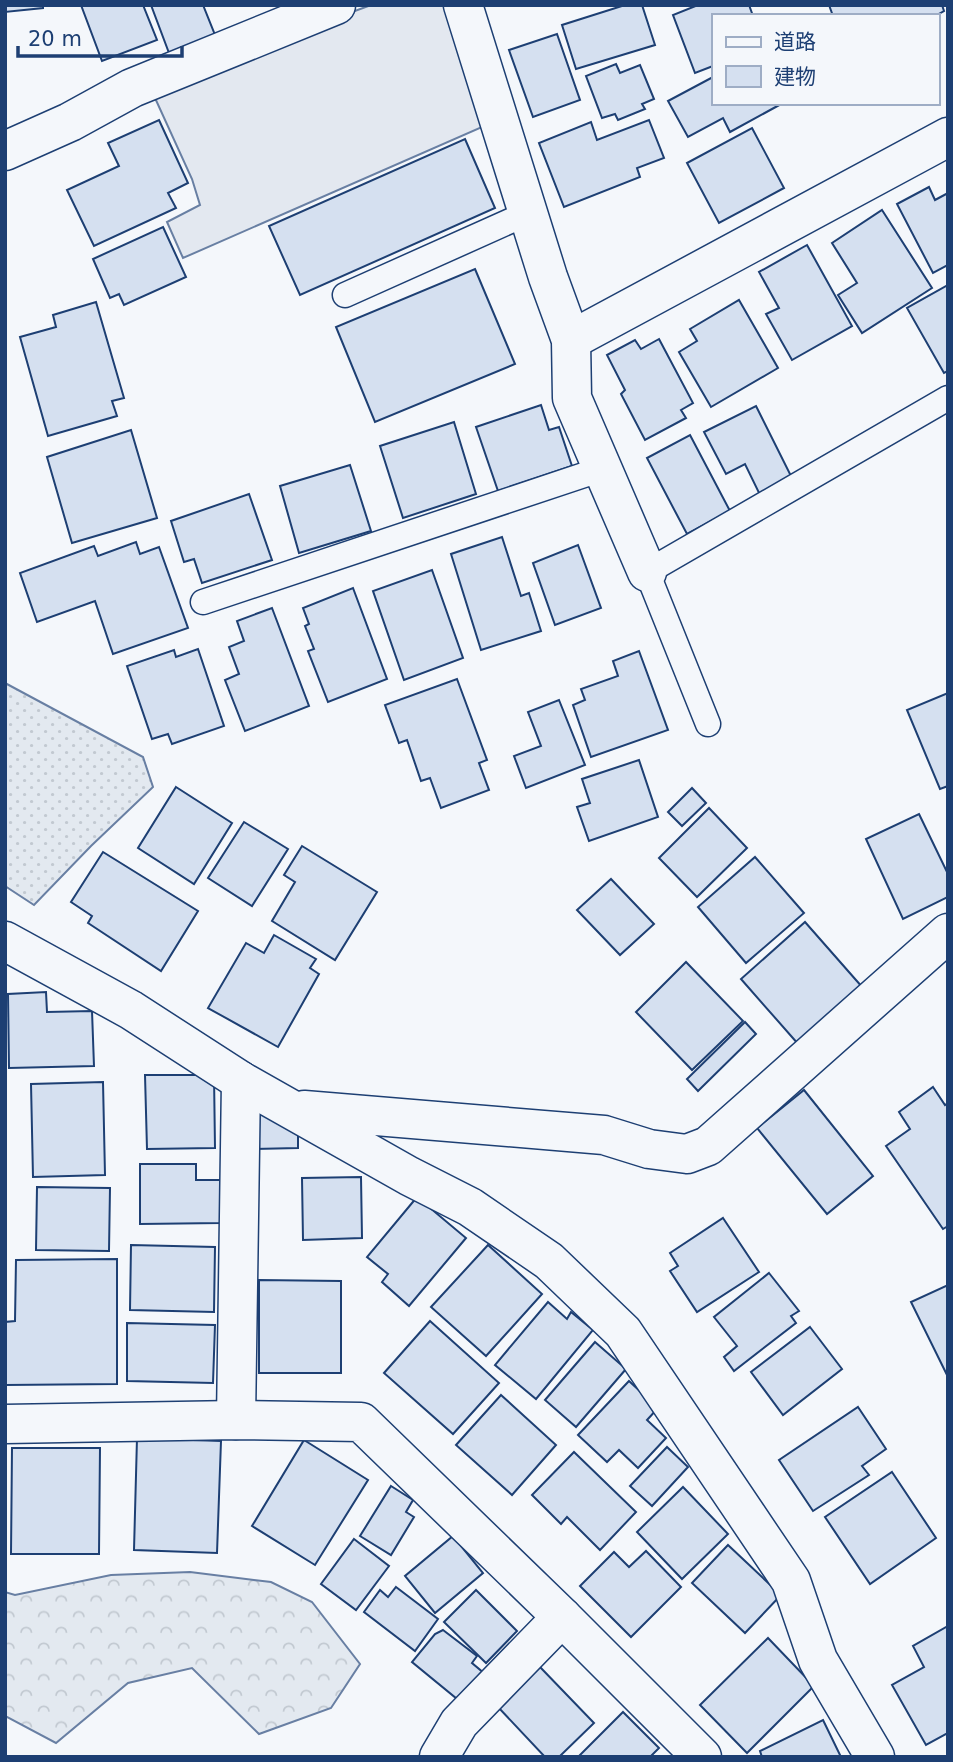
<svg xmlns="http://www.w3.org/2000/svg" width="953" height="1762" viewBox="0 0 953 1762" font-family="'DejaVu Sans','Noto Sans JP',sans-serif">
	<defs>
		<pattern id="grass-dots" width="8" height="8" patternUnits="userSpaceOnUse" patternTransform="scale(1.75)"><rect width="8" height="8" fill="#e3e9f0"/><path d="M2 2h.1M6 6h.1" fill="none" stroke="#c2c9d1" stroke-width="1.8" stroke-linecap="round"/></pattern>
		<pattern id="forest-crowns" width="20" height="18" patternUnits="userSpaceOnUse" patternTransform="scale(1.75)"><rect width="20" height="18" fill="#e3e9f0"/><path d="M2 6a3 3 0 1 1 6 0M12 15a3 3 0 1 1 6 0" fill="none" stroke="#c2c9d1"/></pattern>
	</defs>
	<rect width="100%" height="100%" fill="#f4f7fb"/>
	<!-- grass -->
	<polygon fill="url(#grass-dots)" stroke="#687fa3" stroke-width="2" points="5,683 143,757 153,787 91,846 34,905 5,886"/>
	<!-- forest -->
	<polygon fill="url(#forest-crowns)" stroke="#687fa3" stroke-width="2" points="190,1572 271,1582 312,1602 360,1664 331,1708 259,1734 192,1668 128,1683 56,1743 5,1716 5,1592 15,1595 111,1575"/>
	<!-- parking -->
	<polygon fill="#e3e8f0" stroke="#687fa3" stroke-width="2" points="371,5 454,5 489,124 183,258 167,222 200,205 192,179 150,87"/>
	<!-- building -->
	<g fill="#d5e0f0" stroke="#1d3f73" stroke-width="2">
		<polygon points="5,5 43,5 43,8 5,12"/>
		<polygon points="81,5 143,5 157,40 102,61"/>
		<polygon points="151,5 203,5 215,35 169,53"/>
		<polygon points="625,5 642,5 655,45 576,69 562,25"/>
		<polygon points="698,5 749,5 753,16 713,16 713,66 695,73 673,15"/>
		<polygon points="829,5 942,5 944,11 935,16 833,16"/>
		<polygon points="557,34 580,100 533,117 509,50"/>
		<polygon points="616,64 620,73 640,65 654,99 642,104 645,109 618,120 615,114 602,118 586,76"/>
		<polygon points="713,77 713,103 783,103 730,132 723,118 688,137 668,101"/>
		<polygon points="159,120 188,183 168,193 176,208 94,246 67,190 119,166 108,143"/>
		<polygon points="649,120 664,158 637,168 640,177 564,207 539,143 591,122 597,140"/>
		<polygon points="752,128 784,188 719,223 687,163"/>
		<polygon points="465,139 495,208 300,295 269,226"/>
		<polygon points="929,187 935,200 948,193 948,265 933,273 897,204"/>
		<polygon points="882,210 932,288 862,333 838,295 857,283 832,243"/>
		<polygon points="163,227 186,277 124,305 119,294 110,298 93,259"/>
		<polygon points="807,245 852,326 792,360 766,314 779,308 759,272"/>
		<polygon points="475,269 515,364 375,422 336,327"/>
		<polygon points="948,285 948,371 944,373 907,308"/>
		<polygon points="739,300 778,368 711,407 679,352 697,341 690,329"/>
		<polygon points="96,302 124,398 112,401 117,416 48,436 20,337 56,327 53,315"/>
		<polygon points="659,339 693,403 681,410 686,418 645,440 621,394 625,390 607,355 635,340 641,349"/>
		<polygon points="541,405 549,430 559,427 572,466 498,491 476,427"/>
		<polygon points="756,406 793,480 761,497 745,464 726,474 704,432"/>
		<polygon points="454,422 476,494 403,518 380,446"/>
		<polygon points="131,430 157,518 72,543 47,457"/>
		<polygon points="690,435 730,511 687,534 647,458"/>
		<polygon points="350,465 371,531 299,553 280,486"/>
		<polygon points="249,494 272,560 202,583 194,559 184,562 171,521"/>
		<polygon points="502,537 521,596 529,593 541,631 481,650 451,554"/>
		<polygon points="136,542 140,554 159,547 188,628 113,654 95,601 37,622 20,573 94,546 98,556"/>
		<polygon points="578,545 601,608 555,625 533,563"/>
		<polygon points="432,570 463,658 404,680 373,591"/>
		<polygon points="353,588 387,679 328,702 308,651 314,649 305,626 309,624 303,608"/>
		<polygon points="272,608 309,706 245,731 225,680 239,674 229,647 244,641 237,621"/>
		<polygon points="198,649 224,726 172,744 168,734 152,739 127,666 174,650 176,657"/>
		<polygon points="639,651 668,730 591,757 573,705 585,700 581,689 618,676 613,661"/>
		<polygon points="457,679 487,760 479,763 489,790 441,808 430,778 421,781 407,740 399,743 385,705"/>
		<polygon points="948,693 948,786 940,789 907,710"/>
		<polygon points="559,700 585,765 526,788 514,756 541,746 528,712"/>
		<polygon points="639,760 658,817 589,841 577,807 590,803 582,779"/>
		<polygon points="176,787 232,823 194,884 138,848"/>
		<polygon points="692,788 706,803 682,826 668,812"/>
		<polygon points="709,808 747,848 697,897 659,858"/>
		<polygon points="919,814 948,874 948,897 903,919 866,839"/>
		<polygon points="244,822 288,849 252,906 208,878"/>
		<polygon points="302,846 377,892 335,960 272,921 295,882 284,875"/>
		<polygon points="103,852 198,911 161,971 88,923 92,916 71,902"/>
		<polygon points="755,857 804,913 746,963 698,907"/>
		<polygon points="611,879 654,924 620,955 577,910"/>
		<polygon points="805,922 863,988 799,1045 741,979"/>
		<polygon points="274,935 316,959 310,968 319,974 278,1047 208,1008 246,943 264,953"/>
		<polygon points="686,962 743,1021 692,1070 636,1012"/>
		<polygon points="46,992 47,1012 92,1011 94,1066 9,1068 8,994"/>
		<polygon points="745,1022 756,1034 698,1091 687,1079"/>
		<polygon points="145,1075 214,1075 215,1148 147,1149"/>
		<polygon points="103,1082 105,1175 33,1177 31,1084"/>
		<polygon points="933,1087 945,1105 948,1103 948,1226 943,1229 886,1146 910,1129 899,1112"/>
		<polygon points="804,1090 873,1176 827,1214 757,1128"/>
		<polygon points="262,1107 298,1129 298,1148 251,1149 251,1126"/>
		<polygon points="140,1164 196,1164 196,1180 221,1180 221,1223 140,1224"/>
		<polygon points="361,1177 362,1238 303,1240 302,1178"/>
		<polygon points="37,1187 110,1188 109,1251 36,1250"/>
		<polygon points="417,1197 466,1238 409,1306 382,1282 388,1274 367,1257"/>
		<polygon points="723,1218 759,1272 697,1312 670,1271 678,1266 670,1253"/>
		<polygon points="131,1245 215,1247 214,1312 130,1310"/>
		<polygon points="488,1245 542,1294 486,1356 431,1307"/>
		<polygon points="117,1259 117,1384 5,1385 5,1322 15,1321 16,1260"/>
		<polygon points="769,1273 799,1311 791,1316 796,1323 734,1371 724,1357 737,1346 714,1317"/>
		<polygon points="259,1280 341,1281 341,1373 259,1373"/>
		<polygon points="948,1285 948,1377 911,1302"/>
		<polygon points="548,1302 567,1319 571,1312 593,1330 536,1399 495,1365"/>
		<polygon points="430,1321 499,1383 453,1434 384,1373"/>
		<polygon points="127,1323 215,1325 213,1383 127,1381"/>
		<polygon points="810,1327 842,1369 783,1415 751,1372"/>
		<polygon points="595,1342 626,1369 576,1427 545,1400"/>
		<polygon points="629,1381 658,1408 647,1420 666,1438 638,1468 619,1450 607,1462 578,1435"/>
		<polygon points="501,1395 556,1445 512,1495 456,1445"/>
		<polygon points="858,1407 886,1449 862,1466 869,1475 813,1511 779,1460"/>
		<polygon points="137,1438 221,1441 217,1553 134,1550"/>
		<polygon points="304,1440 368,1480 315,1565 252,1526"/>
		<polygon points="667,1447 688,1467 652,1506 630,1486"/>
		<polygon points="12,1448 100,1448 99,1554 11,1554"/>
		<polygon points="574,1452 636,1512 600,1550 567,1517 561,1524 532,1495"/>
		<polygon points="892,1472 936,1538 870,1584 825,1517"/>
		<polygon points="391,1486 413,1500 406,1512 414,1517 391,1555 360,1536"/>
		<polygon points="683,1487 728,1534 682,1579 637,1532"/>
		<polygon points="453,1536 483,1573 435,1613 405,1576"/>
		<polygon points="354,1539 389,1566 356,1610 321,1584"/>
		<polygon points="728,1545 781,1595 745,1633 692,1583"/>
		<polygon points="646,1551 681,1587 631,1637 580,1586 614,1552 629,1567"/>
		<polygon points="396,1587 438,1619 415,1651 364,1612 380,1590 388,1597"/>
		<polygon points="476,1590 517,1631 486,1663 444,1622"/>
		<polygon points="948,1626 948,1733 926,1745 892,1685 924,1667 913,1646"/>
		<polygon points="443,1630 477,1656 472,1663 485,1674 462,1703 412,1662 435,1634"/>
		<polygon points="768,1638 814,1686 747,1753 700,1705"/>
		<polygon points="540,1667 594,1723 559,1757 545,1757 498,1707"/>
		<polygon points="623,1712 659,1748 650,1757 578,1757"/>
		<polygon points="823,1720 841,1757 762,1757 760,1751"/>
	</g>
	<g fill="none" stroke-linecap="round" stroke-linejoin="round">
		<!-- service casing -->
		<g stroke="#1d3f73" stroke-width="27">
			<g id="service">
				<polyline points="345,295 528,213"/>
				<polyline points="203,602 602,469"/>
				<polyline points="708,724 647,572 948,398"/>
			</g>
		</g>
		<!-- minor casing -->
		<g stroke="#1d3f73" stroke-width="41">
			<g id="minor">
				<polyline points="463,5 548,277 571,340 572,398 647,572"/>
				<polyline points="5,151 70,122 132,88 336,5"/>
				<polyline points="571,340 948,137"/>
				<polyline points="5,941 131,1010 241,1081 409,1176 470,1207 549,1261 623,1332 791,1581 818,1660 875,1757"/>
				<polyline points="304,1110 604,1135 649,1149 687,1154 708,1146 948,933"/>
				<polyline points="236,1420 241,1081"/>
				<polyline points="5,1424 236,1420 361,1422 562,1617 702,1757"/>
				<polyline points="439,1757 459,1723 562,1617"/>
			</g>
		</g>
		<!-- service -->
		<use href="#service" stroke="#f4f7fb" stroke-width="24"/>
		<!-- minor -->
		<use href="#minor" stroke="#f4f7fb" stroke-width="38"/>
	</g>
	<!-- border -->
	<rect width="953" height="1762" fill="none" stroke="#1d3f73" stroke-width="14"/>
	<!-- legend -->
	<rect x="712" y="14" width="228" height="91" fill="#f4f7fb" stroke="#9eadc5" stroke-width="2"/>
	<rect x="726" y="37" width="35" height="10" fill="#f4f7fb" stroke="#9eadc5" stroke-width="2"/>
	<text x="774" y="49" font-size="21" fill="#1d3f73">道路</text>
	<rect x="726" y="66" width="35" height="21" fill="#d5e0f0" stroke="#9eadc5" stroke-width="2"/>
	<text x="774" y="84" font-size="21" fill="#1d3f73">建物</text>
	<!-- scale -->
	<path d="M18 46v10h164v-10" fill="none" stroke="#1d3f73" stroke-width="3.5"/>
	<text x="28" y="46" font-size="21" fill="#1d3f73" stroke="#f4f7fb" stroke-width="5" paint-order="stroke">20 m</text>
</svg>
